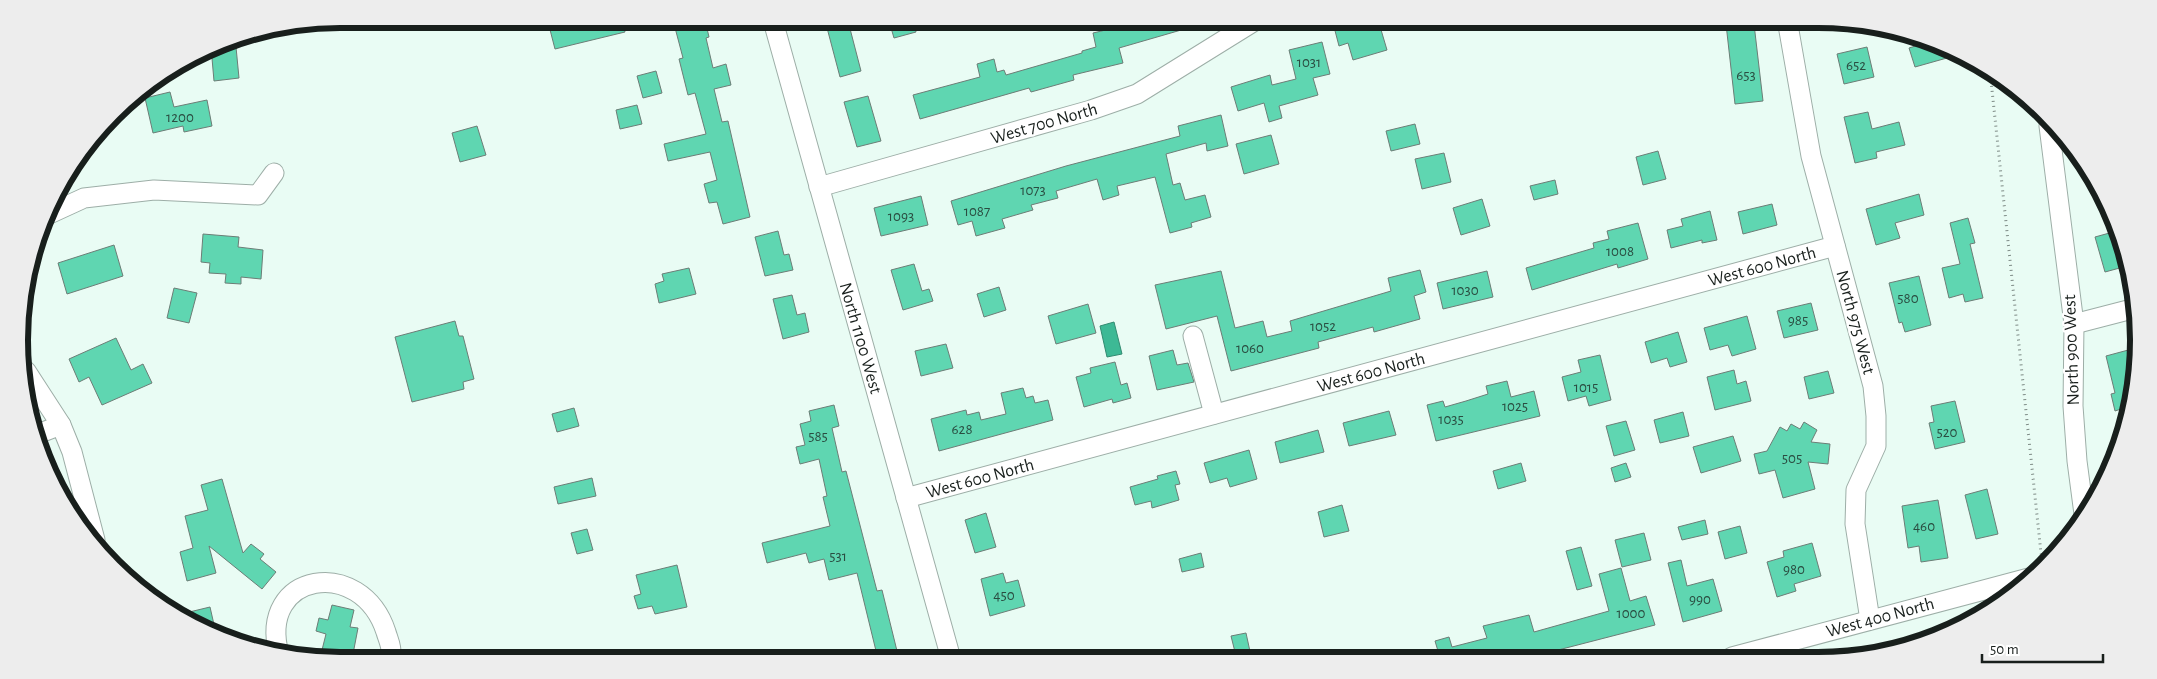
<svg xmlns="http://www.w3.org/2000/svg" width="2157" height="679" viewBox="0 0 2157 679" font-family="'Alegreya Sans',sans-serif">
	<rect width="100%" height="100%" fill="#e9fcf4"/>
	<!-- water -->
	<polygon fill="#3db995" stroke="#328b71" points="1114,322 1122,354 1107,357 1100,326"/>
	<!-- building -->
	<g fill="#5fd6b1" stroke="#6c7d76">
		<polygon points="559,20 622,20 625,32 555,49 548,22"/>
		<polygon points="673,20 705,20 709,37 706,38 713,68 726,64 731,85 714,89 722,122 728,121 750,217 723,224 717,202 709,203 704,184 717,180 710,152 668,161 664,144 706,134 695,93 688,95 679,59 683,58"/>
		<polygon points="840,21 848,21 861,71 840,77 826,24"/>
		<polygon points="889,21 914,21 916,32 894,38"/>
		<polygon points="1131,22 1195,22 1195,26 1119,48 1123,63 1073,75 1074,80 1031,92 1029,88 920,119 913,95 980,77 977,64 994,59 997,72 1004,70 1006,75 1082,53 1082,51 1096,47 1093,33 1131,24"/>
		<polygon points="1333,23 1379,23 1387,50 1353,60 1348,43 1339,46"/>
		<polygon points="1726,24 1754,24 1763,101 1735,104"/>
		<polygon points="231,41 231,47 236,47 239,78 214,81 211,47 217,43"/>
		<polygon points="1322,42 1330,74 1313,78 1318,95 1279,106 1282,118 1269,122 1264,103 1238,111 1231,87 1270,75 1272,85 1296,79 1289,50"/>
		<polygon points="1925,43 1953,55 1954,56 1915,67 1909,48"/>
		<polygon points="1867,47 1874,77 1844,84 1837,54"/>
		<polygon points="656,71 662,93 643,98 637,76"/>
		<polygon points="170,92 174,107 207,100 212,126 184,132 183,126 153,133 145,98"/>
		<polygon points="868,96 881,141 857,147 844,102"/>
		<polygon points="637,105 642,124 620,129 616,110"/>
		<polygon points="1868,112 1872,129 1899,122 1905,145 1876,152 1877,158 1855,163 1844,117"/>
		<polygon points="1221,115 1228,146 1207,151 1206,143 1166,154 1173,185 1180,183 1185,200 1205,195 1211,217 1191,223 1192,227 1170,233 1155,177 1117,186 1119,195 1103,200 1097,179 1056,191 1058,198 1031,205 1033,210 1002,219 1005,228 976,236 972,221 958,225 951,201 1066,166 1180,136 1178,126"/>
		<polygon points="1415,124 1420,144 1391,151 1386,131"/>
		<polygon points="477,126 486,155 460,162 452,133"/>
		<polygon points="1271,135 1279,164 1244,174 1236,144"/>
		<polygon points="1658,151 1666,179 1643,185 1636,157"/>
		<polygon points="1444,153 1451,182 1422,189 1415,159"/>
		<polygon points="1555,180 1558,194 1534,200 1530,186"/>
		<polygon points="1919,194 1924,215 1895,223 1900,238 1876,245 1866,209"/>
		<polygon points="921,196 928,225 881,236 874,208"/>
		<polygon points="1482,199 1490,226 1461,235 1453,208"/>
		<polygon points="1772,204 1777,225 1743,234 1738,212"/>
		<polygon points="1710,211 1717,240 1702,243 1702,240 1671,248 1667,230 1683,226 1681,219"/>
		<polygon points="1968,218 1975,243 1970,244 1983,298 1965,302 1963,294 1949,298 1942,268 1960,264 1950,223"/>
		<polygon points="1638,223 1648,259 1618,268 1617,264 1532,290 1526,268 1594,248 1593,243 1609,239 1607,231"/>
		<polygon points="778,231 784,255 789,254 793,270 765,276 755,237"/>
		<polygon points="2113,232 2127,266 2105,272 2095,237"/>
		<polygon points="203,234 239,237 238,247 263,250 261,279 241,277 241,284 225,283 226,274 209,273 210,263 201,262"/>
		<polygon points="114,245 123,276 67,294 58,263"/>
		<polygon points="914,264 922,291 929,289 933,301 903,310 891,270"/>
		<polygon points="689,268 696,294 659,303 655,284 664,281 662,274"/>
		<polygon points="1420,270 1426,292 1414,296 1420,319 1374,332 1373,327 1318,342 1319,348 1231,371 1217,316 1166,329 1155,285 1221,271 1235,328 1263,321 1267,337 1292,331 1290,321 1391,291 1388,278"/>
		<polygon points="1487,271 1493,297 1443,309 1437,283"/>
		<polygon points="1919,276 1931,325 1905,332 1902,322 1899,323 1889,283"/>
		<polygon points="999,287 1006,310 984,317 977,294"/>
		<polygon points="174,288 197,293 189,323 167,318"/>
		<polygon points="792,295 797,315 805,313 809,332 783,339 773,299"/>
		<polygon points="1811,303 1818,330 1784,338 1777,311"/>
		<polygon points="1088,304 1096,333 1056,344 1048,316"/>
		<polygon points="1747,316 1756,349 1732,356 1728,345 1710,350 1704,328"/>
		<polygon points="455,321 459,336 463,336 474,379 463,382 464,389 412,402 395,337"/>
		<polygon points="1678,332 1687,362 1670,367 1667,358 1651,363 1645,342"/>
		<polygon points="116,338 131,370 143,364 152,383 102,405 89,377 79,382 69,359"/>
		<polygon points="946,344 953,368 921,376 915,351"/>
		<polygon points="2132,349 2132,391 2128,392 2132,404 2130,406 2115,411 2111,394 2115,393 2106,356"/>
		<polygon points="1173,350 1177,365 1188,363 1194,382 1157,390 1149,356"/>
		<polygon points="1600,355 1611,400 1589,406 1586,396 1568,401 1562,377 1581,372 1578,360"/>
		<polygon points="1115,362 1121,385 1127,383 1131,398 1113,403 1112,399 1084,407 1076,377 1091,373 1090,368"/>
		<polygon points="1734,370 1737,384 1746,381 1751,401 1715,410 1707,377"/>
		<polygon points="1828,371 1834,393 1809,399 1804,377"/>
		<polygon points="1507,381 1511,397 1534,391 1540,416 1436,441 1427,405 1443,401 1445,407 1466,401 1488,394 1486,386"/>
		<polygon points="1023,388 1026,398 1033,396 1035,403 1048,400 1053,420 939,451 931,419 966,410 967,415 979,412 981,420 1006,414 1001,393"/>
		<polygon points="1955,401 1965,442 1935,449 1929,423 1934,422 1931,406"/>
		<polygon points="834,405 839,426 832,428 842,472 846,471 877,591 882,590 898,655 877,655 857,573 829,580 824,559 809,563 806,553 767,563 762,543 830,526 823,497 827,496 819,459 800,464 796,447 805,445 800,424 811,421 809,411"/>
		<polygon points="574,408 579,426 557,432 552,414"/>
		<polygon points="1389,411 1396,435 1349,446 1343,423"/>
		<polygon points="1683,412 1689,436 1660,443 1654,420"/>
		<polygon points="1626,421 1635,450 1614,456 1606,426"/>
		<polygon points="1804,422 1817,430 1811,442 1830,444 1828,464 1808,462 1815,489 1783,498 1775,470 1759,474 1754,454 1767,451 1780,427 1787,431 1791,424 1800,429"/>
		<polygon points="1318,430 1324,452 1280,463 1275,442"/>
		<polygon points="1733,436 1741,461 1701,473 1693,447"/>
		<polygon points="1249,450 1257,479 1230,487 1227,478 1210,483 1204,463"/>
		<polygon points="1521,463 1526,481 1498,489 1493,471"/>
		<polygon points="1626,463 1631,477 1615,482 1611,468"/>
		<polygon points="1176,471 1180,484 1175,485 1179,500 1152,508 1151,501 1135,505 1130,487 1158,479 1157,476"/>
		<polygon points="592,478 596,496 558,504 554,487"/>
		<polygon points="222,479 243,553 251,544 264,554 260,559 276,572 262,589 209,546 216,573 187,581 180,552 193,548 185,516 208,510 201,485"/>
		<polygon points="1987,489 1998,534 1976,539 1965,495"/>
		<polygon points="1938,500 1948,558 1921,562 1919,546 1908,548 1902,506"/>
		<polygon points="1342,505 1349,531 1324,537 1318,512"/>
		<polygon points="986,513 996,547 975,553 965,520"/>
		<polygon points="1705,520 1708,534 1682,540 1678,527"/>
		<polygon points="1740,526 1747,553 1725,559 1718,532"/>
		<polygon points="587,529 593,550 577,554 571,533"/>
		<polygon points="1644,533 1651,560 1622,567 1615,540"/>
		<polygon points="1812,543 1821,576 1794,584 1796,591 1777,597 1767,562 1784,557 1783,551"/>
		<polygon points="1581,547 1592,586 1577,590 1566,551"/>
		<polygon points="1201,553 1204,567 1182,572 1179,559"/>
		<polygon points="1681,560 1687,586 1713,579 1722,611 1683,622 1668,563"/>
		<polygon points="677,565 687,607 655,614 652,606 638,609 634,596 641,594 636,575"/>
		<polygon points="1621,568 1630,601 1646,596 1655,625 1531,657 1434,657 1433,652 1438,651 1435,641 1449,637 1452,647 1487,638 1483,626 1529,615 1534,632 1609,611 1599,574"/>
		<polygon points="1003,573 1006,583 1018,580 1025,606 990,616 981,579"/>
		<polygon points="332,605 354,610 350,627 358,628 353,654 321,654 326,634 316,631 319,618 328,620"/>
		<polygon points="210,607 215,629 181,614"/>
		<polygon points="1246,633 1251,656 1236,656 1231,636"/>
	</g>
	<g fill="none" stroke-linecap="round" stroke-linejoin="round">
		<!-- minor casing -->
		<g stroke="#9daea7" stroke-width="21">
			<g id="minor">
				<polyline points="773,21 950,655"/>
				<polyline points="1788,25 1811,156 1873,386 1876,416 1876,446 1856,490 1855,524 1870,620"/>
				<polyline points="2049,126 2074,324 2073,406 2077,461 2084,514"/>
				<polyline points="819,187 1091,110 1137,94 1253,22"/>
				<polyline points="47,215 84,198 154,190 258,195 274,173"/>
				<polyline points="2074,324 2132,309"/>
				<polyline points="1193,336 1214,414"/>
				<polyline points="26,371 61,425 72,452 95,540"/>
				<polyline points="35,435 61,425"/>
				<polyline points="906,498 1835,246"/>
				<path d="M 279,654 C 257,572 361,555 386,632 C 388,639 392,647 391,654"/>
				<polyline points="1732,657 2029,578"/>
			</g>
		</g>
		<!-- path -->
		<polyline stroke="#7e8b86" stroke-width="3" stroke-dasharray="1 4" stroke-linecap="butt" points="1990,71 2041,553 2044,566"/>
		<!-- minor -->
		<use href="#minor" stroke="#fff" stroke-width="19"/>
	</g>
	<g text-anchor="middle" stroke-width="4.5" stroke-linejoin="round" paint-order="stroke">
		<!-- number labels -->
		<g font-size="15" fill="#2a4d41">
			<text x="1309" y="67">1031</text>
			<text x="1856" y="70">652</text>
			<text x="1746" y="80">653</text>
			<text x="180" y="122">1200</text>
			<text x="1033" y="195">1073</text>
			<text x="977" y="216">1087</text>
			<text x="901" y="221">1093</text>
			<text x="1620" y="256">1008</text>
			<text x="1465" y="295">1030</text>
			<text x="1908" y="303">580</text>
			<text x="1798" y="325">985</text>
			<text x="1323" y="331">1052</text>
			<text x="1250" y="353">1060</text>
			<text x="1586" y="392">1015</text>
			<text x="1515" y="411">1025</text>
			<text x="1451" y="424">1035</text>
			<text x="962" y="434">628</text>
			<text x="1947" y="437">520</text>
			<text x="818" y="441">585</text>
			<text x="1792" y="463">505</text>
			<text x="1924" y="531">460</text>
			<text x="838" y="561">531</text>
			<text x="1794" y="574">980</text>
			<text x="1004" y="600">450</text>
			<text x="1700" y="604">990</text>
			<text x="1631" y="618">1000</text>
		</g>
		<!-- street labels -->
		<g font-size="18" fill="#181f1c" stroke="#fff">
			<text transform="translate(1044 123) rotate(-16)" y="6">West 700 North</text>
			<text transform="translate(1762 266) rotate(-15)" y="6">West 600 North</text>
			<text transform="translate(1856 322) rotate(75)" y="6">North 975 West</text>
			<text transform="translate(861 338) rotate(74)" y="6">North 1100 West</text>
			<text transform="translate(2071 350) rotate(-92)" y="6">North 900 West</text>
			<text transform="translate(1371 372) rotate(-15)" y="6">West 600 North</text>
			<text transform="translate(980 478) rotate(-15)" y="6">West 600 North</text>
			<text transform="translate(1880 617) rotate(-15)" y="6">West 400 North</text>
		</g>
	</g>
	<!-- crop -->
	<path d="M0 0H2157V679H0ZM340 28H1818A312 312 0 0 1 2130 340V340A312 312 0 0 1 1818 652H340A312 312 0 0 1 28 340V340A312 312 0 0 1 340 28Z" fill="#ededed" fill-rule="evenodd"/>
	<path fill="none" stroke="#181f1c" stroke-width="6" d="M340 28H1818A312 312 0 0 1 2130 340V340A312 312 0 0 1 1818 652H340A312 312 0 0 1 28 340V340A312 312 0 0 1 340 28Z"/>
	<!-- scale -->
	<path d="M1982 654v8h121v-8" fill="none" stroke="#181f1c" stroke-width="2.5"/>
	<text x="1990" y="654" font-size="15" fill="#181f1c" stroke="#ffffff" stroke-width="4" paint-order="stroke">50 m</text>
</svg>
